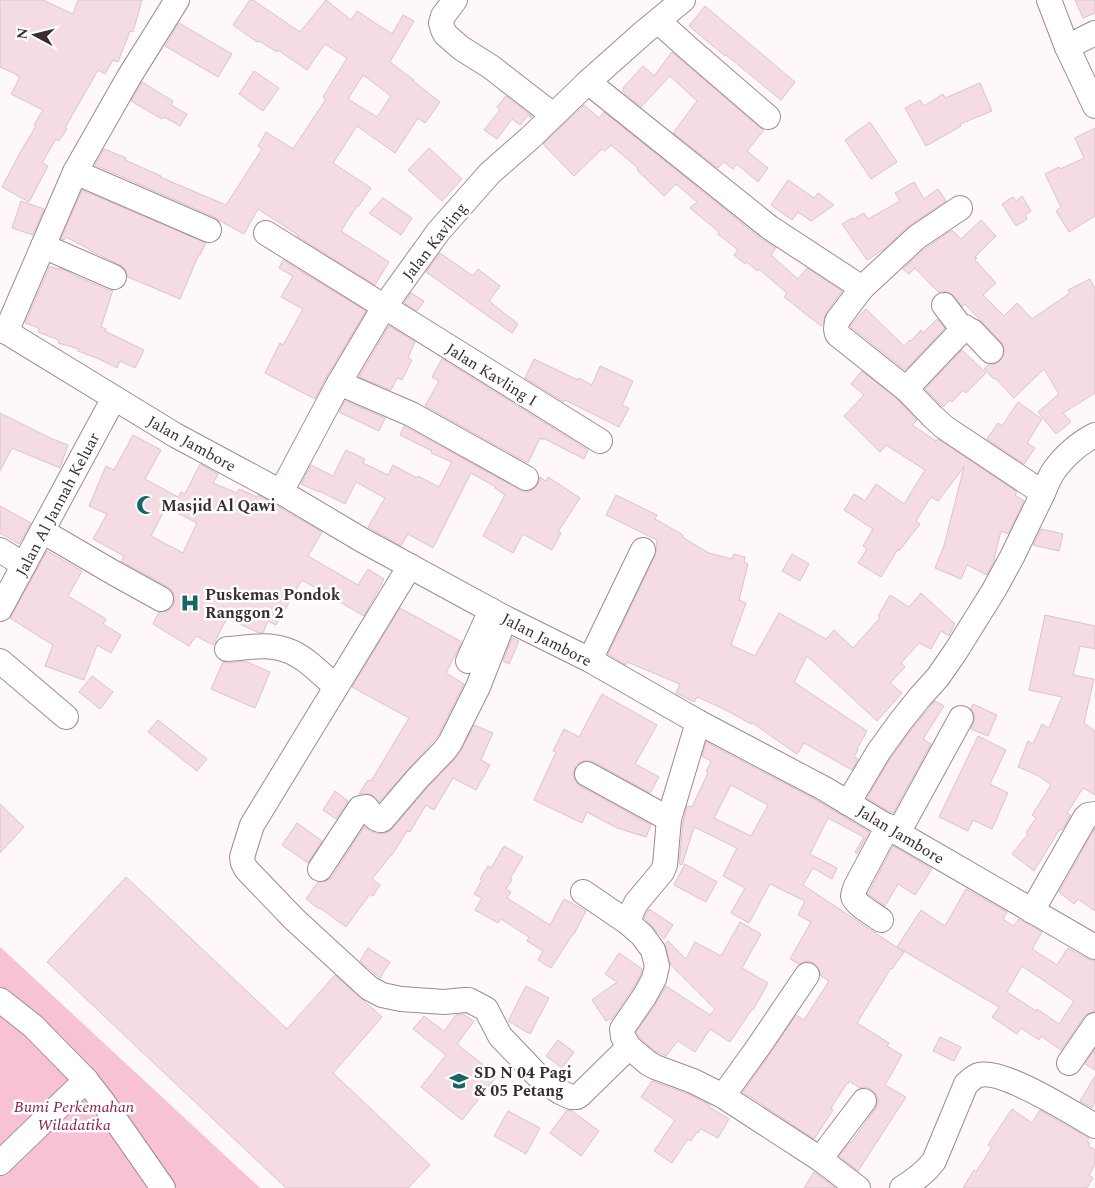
<svg xmlns="http://www.w3.org/2000/svg" width="1095" height="1188" viewBox="0 0 1095 1188" font-family="Spectral,serif">
	<rect width="100%" height="100%" fill="#fef8fa"/>
	<!-- green -->
	<polygon fill="#f7c2d3" points="0,947 10,956 260,1188 0,1188"/>
	<!-- building -->
	<g fill="#f5dce4" stroke="#dbc3ca" fill-rule="evenodd">
		<polygon points="0,0 43,0 73,14 78,0 142,0 133,32 130,31 118,62 113,60 105,74 98,70 65,128 67,129 59,141 56,139 42,163 48,166 29,202 2,187 21,151 36,126 34,125 43,110 11,94 20,77 17,76 18,75 0,67"/>
		<path d="M 250,0 L 253,0 L 300,32 L 326,0 L 351,20 L 357,11 L 392,34 L 403,15 L 414,21 L 390,62 L 414,80 L 413,81 L 440,102 L 425,123 L 418,118 L 395,153 L 357,126 L 333,163 L 371,188 L 358,207 L 357,206 L 341,231 L 389,262 L 375,285 L 297,236 L 298,235 L 258,209 L 244,234 L 220,221 L 214,217 L 95,165 L 104,149 L 126,158 L 125,160 L 161,176 L 160,177 L 226,205 L 262,149 L 258,146 L 266,132 L 293,149 L 326,99 L 323,97 L 347,58 L 325,44 L 307,70 L 278,50 L 277,52 L 259,41 L 257,42 L 233,25 ZM 363,75 L 391,96 L 377,117 L 348,99 Z"/>
		<polygon points="1075,0 1095,0 1095,13 1083,18"/>
		<polygon points="705,6 795,82 781,100 726,55 725,56 689,26"/>
		<polygon points="179,23 232,54 218,77 165,46"/>
		<polygon points="672,52 759,127 764,130 747,151 768,168 758,182 737,164 733,169 724,162 718,168 673,133 697,101 670,76 641,107 622,91 624,89 623,88 643,66 654,76"/>
		<polygon points="254,71 279,88 263,111 239,94"/>
		<polygon points="142,82 173,101 171,105 187,114 180,126 164,117 162,119 131,101"/>
		<polygon points="980,83 992,111 960,124 961,126 926,146 905,108 920,100 924,106 943,94 945,98"/>
		<polygon points="506,96 532,116 531,118 528,115 520,125 512,119 497,139 484,130 500,110 497,107"/>
		<polygon points="584,105 599,118 604,112 760,238 776,248 771,255 798,279 807,268 842,291 826,313 823,324 821,326 784,297 787,293 759,269 757,271 747,262 745,264 734,255 738,250 718,234 719,232 690,208 697,202 676,184 664,196 637,170 638,168 611,145 605,151 602,149 574,176 543,144"/>
		<polygon points="870,122 897,162 871,179 845,140"/>
		<polygon points="1095,128 1095,216 1069,232 1056,211 1061,207 1045,174 1059,167 1060,169 1084,158 1075,138"/>
		<polygon points="429,148 462,179 442,201 408,170"/>
		<polygon points="788,180 814,198 818,193 834,205 811,221 798,212 792,220 771,205"/>
		<polygon points="914,182 924,199 938,189 946,201 909,226 884,249 867,260 842,224 852,218 854,219 864,213 868,219 900,201 895,193"/>
		<polygon points="82,190 206,243 200,255 199,254 180,299 128,277 125,269 120,265 89,250 89,249 66,237 64,240 61,239"/>
		<polygon points="1022,196 1031,211 1025,215 1027,219 1016,226 1002,204 1013,197 1016,201"/>
		<polygon points="383,198 412,218 401,235 369,213"/>
		<polygon points="21,201 44,209 33,235 12,228"/>
		<polygon points="981,220 996,236 975,257 977,258 975,260 996,283 983,295 1004,316 1017,303 1032,319 1070,293 1068,290 1090,279 1095,289 1095,393 1063,413 1071,422 1056,434 1038,412 1059,394 1044,369 1014,398 995,378 994,379 984,369 989,364 995,364 1000,361 1004,355 1004,348 1001,342 965,304 962,307 955,297 950,293 943,291 939,293 915,268 909,274 903,269 926,248 952,230 961,239"/>
		<polygon points="440,253 473,276 478,269 500,286 489,301 518,324 512,333 426,272"/>
		<polygon points="283,260 366,311 327,376 315,399 265,373 280,343 283,345 303,309 281,297 293,276 279,268"/>
		<polygon points="50,266 58,269 59,268 71,273 71,274 108,290 113,290 101,327 106,329 105,331 144,350 135,368 120,361 117,368 99,359 78,351 79,349 58,343 59,340 38,332 39,328 25,323"/>
		<polygon points="411,293 424,301 417,311 404,303"/>
		<polygon points="866,309 904,346 910,340 911,341 921,330 923,333 937,319 945,328 905,370 850,326"/>
		<polygon points="389,326 415,342 408,358 412,360 402,380 397,378 391,390 359,377"/>
		<polygon points="962,350 986,373 966,393 963,390 952,402 950,400 943,407 925,389"/>
		<polygon points="442,359 588,450 584,459 543,438 542,440 540,438 528,463 425,406 439,381 432,377"/>
		<polygon points="534,359 578,380 579,378 592,385 600,366 633,381 622,405 629,408 619,427 565,400 564,402 525,378"/>
		<polygon points="862,371 897,399 917,420 912,425 936,441 938,439 1017,492 1015,495 1024,501 1008,534 1001,531 994,559 995,559 987,575 967,565 961,579 935,568 944,546 964,467 938,501 931,497 916,521 920,524 899,551 898,549 881,577 858,563 867,549 863,546 873,529 844,510 854,494 865,501 876,484 904,504 925,470 886,445 880,452 844,416 864,395 851,384"/>
		<polygon points="345,401 385,418 379,431 339,412"/>
		<polygon points="1018,402 1042,419 1027,443 1035,448 1024,464 987,439 998,423 1002,426"/>
		<polygon points="0,413 50,438 68,445 60,468 12,448 0,471"/>
		<polygon points="404,426 520,490 527,492 533,490 538,484 540,477 546,481 548,477 580,498 558,532 561,533 552,550 523,534 513,553 483,536 505,495 495,488 496,487 471,473 433,548 408,534 401,546 368,527 385,498 356,482 345,504 319,491 319,492 301,484 311,465 333,476 346,450 365,459 363,463 388,475 393,465 417,478 418,476 439,487 452,462 431,453 432,451 400,435"/>
		<path d="M 133,435 L 161,450 L 145,479 L 178,497 L 181,492 L 185,494 L 200,464 L 218,474 L 213,483 L 237,493 L 239,489 L 257,497 L 258,495 L 322,532 L 308,556 L 358,585 L 368,569 L 384,579 L 364,616 L 302,580 L 276,625 L 268,621 L 263,633 L 259,633 L 227,618 L 213,645 L 196,636 L 189,646 L 153,624 L 159,612 L 168,611 L 173,606 L 175,599 L 173,592 L 168,587 L 121,561 L 124,556 L 93,539 L 107,514 L 89,506 L 106,466 L 114,470 ZM 166,507 L 197,523 L 183,553 L 151,536 Z"/>
		<polygon points="616,495 657,515 655,519 683,535 682,537 709,553 732,559 734,554 745,557 744,562 748,564 739,600 746,603 731,645 755,656 779,613 826,639 834,630 853,648 880,618 878,616 890,595 909,607 921,593 955,624 949,636 941,631 931,649 919,643 901,663 905,667 890,683 902,693 877,721 807,656 794,682 867,731 857,749 858,750 854,757 858,759 852,770 804,743 797,754 751,722 751,724 722,708 697,697 694,702 676,693 680,684 627,662 626,665 608,654 655,556 657,549 656,546 657,543 656,542 657,540 606,515"/>
		<polygon points="0,506 31,523 19,544 0,533"/>
		<polygon points="1041,529 1063,534 1059,551 1033,545"/>
		<polygon points="47,551 82,571 68,596 106,619 103,624 121,635 111,653 97,645 84,680 45,666 53,645 10,618"/>
		<polygon points="792,554 809,564 800,581 782,571"/>
		<polygon points="400,608 462,642 446,673 464,684 438,736 379,802 371,794 359,794 368,780 371,781 409,718 352,687"/>
		<polygon points="1045,615 1095,626 1095,649 1080,646 1073,675 1094,679 1084,723 1095,731 1095,795 1083,788 1067,813 1071,815 1062,830 1061,829 1058,832 1034,871 1012,854 1028,834 1026,833 1036,818 1032,815 1051,785 1039,776 1018,767 1028,741 1033,744 1042,724 1049,728 1062,697 1029,690"/>
		<polygon points="512,638 519,641 509,664 503,661"/>
		<polygon points="245,661 270,672 255,708 211,689 223,662 228,663"/>
		<polygon points="92,676 113,692 100,709 79,692"/>
		<polygon points="602,694 657,725 635,764 659,777 650,793 594,762 586,760 579,763 575,768 573,775 575,781 580,786 651,825 646,837 617,828 587,812 582,823 534,800 556,752 553,751 564,729 579,737"/>
		<polygon points="935,701 944,706 923,739 931,744 893,813 892,813 867,798 890,759 911,730"/>
		<polygon points="973,704 997,715 988,736 971,729 975,718 973,711 971,709"/>
		<polygon points="158,720 207,759 197,771 148,732"/>
		<polygon points="474,725 493,733 481,760 490,765 476,790 453,778 434,810 426,805 410,832 407,831 392,855 391,855 372,879 380,885 373,896 370,894 346,927 320,908 319,909 306,899 318,882 326,881 332,877 364,827 372,832 379,834 387,833 392,829 427,788 455,759 462,749"/>
		<polygon points="978,736 1006,750 990,784 1008,793 992,829 973,820 968,831 939,817"/>
		<path d="M 706,742 L 818,801 L 869,832 L 857,854 L 855,852 L 864,837 L 828,818 L 810,854 L 837,868 L 832,879 L 813,868 L 803,885 L 904,952 L 892,969 L 891,968 L 857,1023 L 889,1043 L 887,1046 L 902,1055 L 885,1085 L 906,1097 L 858,1171 L 839,1156 L 850,1142 L 851,1143 L 875,1109 L 878,1102 L 877,1096 L 872,1090 L 866,1087 L 860,1088 L 849,1081 L 848,1084 L 847,1083 L 831,1108 L 833,1110 L 814,1139 L 743,1092 L 763,1064 L 796,1015 L 804,1020 L 829,981 L 821,976 L 819,969 L 814,963 L 807,961 L 799,964 L 790,959 L 811,922 L 798,915 L 805,901 L 770,884 L 749,923 L 731,913 L 745,888 L 723,876 L 737,848 L 694,827 L 682,865 L 679,864 L 683,822 L 687,806 L 692,807 L 708,773 L 706,772 L 711,761 L 702,756 ZM 731,785 L 768,805 L 751,836 L 714,818 Z"/>
		<polygon points="335,791 348,801 336,819 323,810"/>
		<polygon points="0,804 24,827 0,853"/>
		<polygon points="297,823 322,841 308,863 282,845"/>
		<polygon points="1095,828 1095,911 1078,899 1074,904 1059,892"/>
		<polygon points="504,846 523,857 510,879 512,880 506,889 511,892 507,898 550,925 564,899 586,911 574,934 573,934 551,968 538,960 543,951 527,941 529,937 501,919 498,923 475,910 482,898 474,894 482,880 480,879 488,866 491,868"/>
		<polygon points="893,846 932,869 915,895 898,884 885,906 868,894"/>
		<polygon points="685,864 717,882 706,902 674,885"/>
		<polygon points="126,877 287,1029 335,975 382,1017 333,1073 430,1165 408,1188 286,1188 47,962"/>
		<path d="M 966,889 L 1007,912 L 1003,919 L 1013,926 L 1019,919 L 1042,932 L 1032,949 L 1057,965 L 1068,948 L 1088,959 L 1095,961 L 1095,1011 L 1089,1013 L 1084,1017 L 1061,1050 L 1041,1036 L 1039,1040 L 1021,1028 L 1017,1034 L 992,1017 L 999,1007 L 897,947 L 921,910 L 945,926 ZM 1022,966 L 1074,1001 L 1059,1024 L 1037,1009 L 1036,1011 L 1007,992 Z"/>
		<polygon points="649,909 673,925 664,939 644,918"/>
		<polygon points="740,922 761,934 742,968 768,983 753,1010 752,1009 730,1042 710,1029 695,1052 678,1041 666,1056 656,1052 640,1038 636,1032 655,1005 666,986 710,1015 715,1009 670,964 665,944 668,941 686,959 695,942 721,956"/>
		<polygon points="368,948 390,962 380,978 360,961"/>
		<polygon points="619,953 642,969 641,974 632,990 611,1020 610,1019 606,1021 592,1000 617,982 605,974"/>
		<polygon points="526,986 549,998 530,1034 508,1021"/>
		<polygon points="463,1014 474,1021 457,1044 497,1076 462,1120 421,1087 446,1055 413,1029 424,1016 444,1031 456,1015"/>
		<polygon points="940,1037 961,1047 954,1061 933,1051"/>
		<polygon points="558,1040 574,1052 562,1068 546,1056"/>
		<polygon points="1095,1049 1095,1070 1085,1064"/>
		<polygon points="1095,1076 1095,1102 1092,1108 1080,1101"/>
		<polygon points="652,1081 688,1094 710,1105 709,1107 729,1119 718,1138 701,1129 698,1133 697,1132 691,1141 688,1139 672,1163 654,1151 675,1120 641,1097"/>
		<polygon points="1012,1109 1032,1123 1040,1110 1089,1138 1087,1142 1090,1143 1088,1146 1095,1150 1095,1164 1089,1175 1093,1178 1087,1188 963,1188 974,1170 976,1172 992,1147 988,1145"/>
		<polygon points="567,1110 572,1111 599,1131 581,1156 550,1133"/>
		<polygon points="508,1111 540,1128 526,1154 494,1136"/>
		<polygon points="814,1172 835,1188 804,1188"/>
	</g>
	<g fill="none" stroke-linecap="round" stroke-linejoin="round">
		<!-- minor casing -->
		<g stroke="#a08990" stroke-width="26">
			<g id="minor">
				<polyline points="455,0 443,16 441,23 443,30 446,35 461,48 491,67 553,115"/>
				<polyline points="1049,0 1067,47 1095,106"/>
				<polyline points="658,21 688,48 768,117"/>
				<polyline points="1067,47 1095,33"/>
				<polyline points="588,82 769,227 862,288 917,237 960,208"/>
				<polyline points="75,172 209,230"/>
				<polyline points="266,233 600,441"/>
				<polyline points="43,246 114,277"/>
				<polyline points="944,305 960,326 972,331 991,351"/>
				<polyline points="0,328 175,435 281,492 362,540 505,618 590,660 698,722 825,789 898,833 1095,947"/>
				<polyline points="6,332 75,172 129,77 177,0"/>
				<polyline points="339,383 411,414 526,478"/>
				<polyline points="906,389 965,327"/>
				<polyline points="281,492 339,383 384,307 438,232 490,173 530,138 588,82 643,33 683,0"/>
				<path d="M 1043,493 C 1046,486 1049,478 1053,472 C 1063,457 1079,443 1095,435"/>
				<polyline points="42,531 114,573 161,599"/>
				<polyline points="0,550 24,565"/>
				<polyline points="410,566 252,825 242,857 243,863 246,869 294,919 369,988 382,995 401,999 444,1002 465,1000 469,1000 486,1009 500,1036 540,1078 560,1092 571,1097 577,1097 581,1094 629,1047"/>
				<polyline points="0,609 114,398"/>
				<path d="M 227,649 C 245,648 267,643 286,650 C 305,656 321,674 336,687"/>
				<polyline points="590,660 643,550"/>
				<polyline points="0,661 66,717"/>
				<polyline points="468,661 491,610"/>
				<polyline points="698,722 669,819 665,865 662,872 636,903 627,922 642,935 653,950 657,966 654,979 644,997 622,1029 623,1037 629,1047 648,1063 655,1067 693,1081 723,1096 820,1159 858,1188"/>
				<polyline points="587,774 669,819"/>
				<polyline points="848,803 879,751 900,722 920,697 938,677 956,651 994,590 1012,557 1043,493 944,427 933,417 906,389 837,334 836,329 837,321 862,288"/>
				<polyline points="898,833 961,718"/>
				<path d="M 320,869 L 360,808 L 366,807 C 370,812 375,821 382,820 L 417,779 L 444,751 L 450,743 L 478,687 L 505,618"/>
				<polyline points="583,892 627,922"/>
				<polyline points="1032,911 1085,818 1088,815 1095,814"/>
				<path d="M 881,920 C 875,915 854,904 853,896 C 853,894 855,890 855,888 L 888,826"/>
				<polyline points="0,1000 33,1026 86,1080 103,1102 163,1188"/>
				<polyline points="1069,1063 1095,1025"/>
				<polyline points="723,1096 759,1046 807,975"/>
				<polyline points="820,1159 864,1101"/>
				<polyline points="0,1163 86,1080"/>
				<path d="M 902,1188 C 915,1180 925,1173 934,1161 L 966,1084 C 970,1081 974,1076 979,1075 C 1004,1069 1072,1113 1095,1126"/>
			</g>
		</g>
		<!-- minor -->
		<use href="#minor" stroke="#fff" stroke-width="24"/>
	</g>
	<!-- icons -->
	<defs>
		<g id="mosque-bare" transform="scale(1.5)"><path d="M3.5-4.9A6 6 0 1 0 3.5 4.9A5 5 0 1 1 3.5-4.9Z" fill="#176666" stroke="#fff" stroke-width="2.5" paint-order="stroke"/></g>
		<g id="hospital-bare" transform="scale(1.5)"><path d="M-5-5h3v3.5h4V-5h3V5h-3V1.5h-4V5h-3Z" fill="#176666" stroke="#fff" stroke-width="2.5" paint-order="stroke"/></g>
		<g id="school-bare" transform="scale(1.5)"><path d="M0-5L7-2L0 1L-7-2ZM-4 1L0 2.5L4 1V4Q0 6-4 4Z" fill="#176666" stroke="#fff" stroke-width="2.5" paint-order="stroke"/></g>
	</defs>
	<g fill-rule="evenodd">
		<use href="#mosque-bare" x="146" y="505"/>
		<use href="#hospital-bare" x="190" y="603"/>
		<use href="#school-bare" x="459" y="1081"/>
	</g>
	<g text-anchor="middle" stroke-width="5" stroke-linejoin="round" paint-order="stroke">
		<!-- street labels -->
		<g font-size="16" fill="#372d30" stroke="#fff">
			<text transform="translate(434 241) rotate(-52)" y="6">Jalan Kavling</text>
			<text transform="translate(492 374) rotate(32)" y="6">Jalan Kavling I</text>
			<text transform="translate(192 443) rotate(29)" y="6">Jalan Jambore</text>
			<text transform="translate(57 504) rotate(-62)" y="6">Jalan Al Jannah Keluar</text>
			<text transform="translate(547 639) rotate(27)" y="6">Jalan Jambore</text>
			<text transform="translate(901 834) rotate(31)" y="6">Jalan Jambore</text>
		</g>
		<!-- poi labels -->
		<g font-size="16" font-weight="bold" fill="#372d30" stroke="#fff" text-anchor="start">
			<text x="161" y="511">Masjid Al Qawi</text>
			<text x="205" y="600">Puskemas Pondok<tspan x="205" dy="18">Ranggon 2</tspan></text>
			<text x="474" y="1078">SD N 04 Pagi<tspan x="474" dy="18">&amp; 05 Petang</tspan></text>
		</g>
		<!-- park labels -->
		<g font-size="16" font-style="italic" fill="#852250" stroke="#fff">
			<text x="74" y="1112">Bumi Perkemahan<tspan x="74" dy="18">Wiladatika</tspan></text>
		</g>
	</g>
	<!-- north arrow -->
	<g transform="translate(35 35) rotate(277)" stroke="#ffffff" stroke-width="4" paint-order="stroke">
	<path d="M0-4L9 19L0 12L-9 19Z" fill="#372d30"/>
	<text y="-8" font-size="14" font-weight="bold" text-anchor="middle" fill="#372d30">N</text>
	</g>
</svg>
